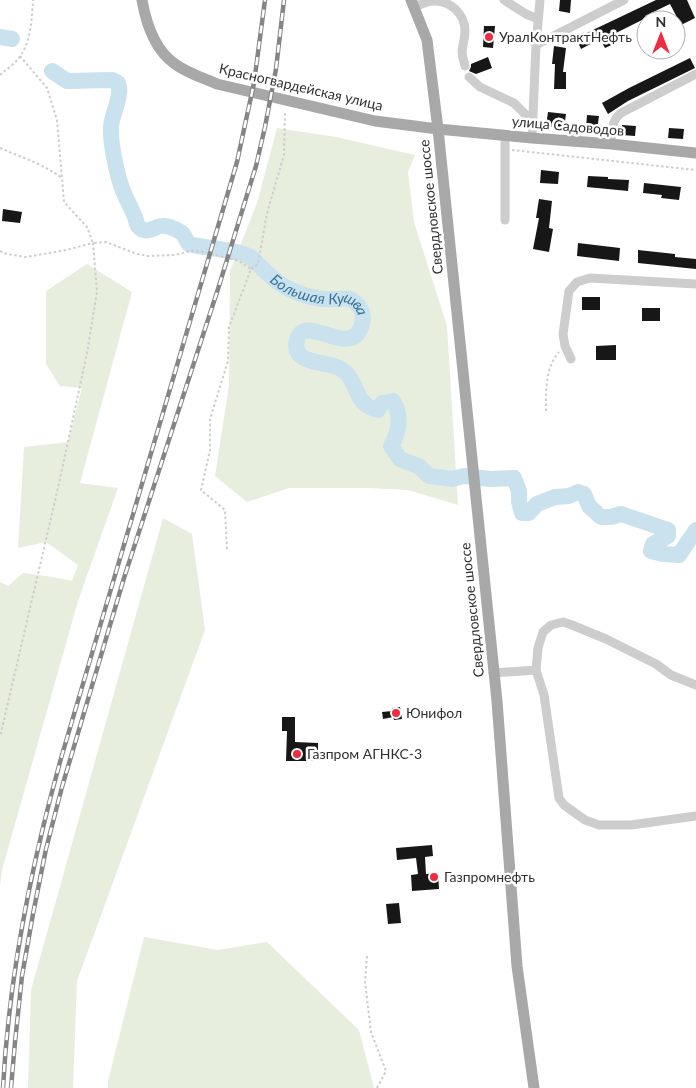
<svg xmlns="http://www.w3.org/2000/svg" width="696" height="1088" viewBox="0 0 696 1088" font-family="Lato,sans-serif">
	<rect width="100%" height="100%" fill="#fff"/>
	<!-- green -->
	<g fill="#e7eede">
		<polygon points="277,128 336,137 415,155 408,172 414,222 447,326 458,505 408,490 369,488 289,488 247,502 215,476 229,385 230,271 257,203"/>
		<polygon points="87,264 132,292 80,483 118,488 78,601 2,870 0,886 0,582 8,586 23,573 53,577 72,581 78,565 46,542 18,548 24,447 68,442 82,388 60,386 46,364 46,291"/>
		<polygon points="163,518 192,534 205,630 77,981 73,1088 28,1088 31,990"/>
		<polygon points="144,937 218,950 267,942 359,1030 374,1088 108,1088 108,1081"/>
	</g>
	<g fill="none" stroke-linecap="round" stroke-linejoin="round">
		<!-- river -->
		<g stroke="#cae1ee" stroke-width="16">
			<polyline points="0,37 12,39"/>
			<path id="s1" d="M 52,71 L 67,81 L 112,80 L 118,83 C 123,95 112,113 111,127 C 110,143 117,175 123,191 C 126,199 131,207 134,215 C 136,218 136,223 138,226 C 146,236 155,226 162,226 C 163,225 169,227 170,227 C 175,229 180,231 183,234 C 186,238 186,241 189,244 C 206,249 239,249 252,258 C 256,261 259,266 263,269 C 276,282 287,290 304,295 C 314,298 325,300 334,299 C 339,299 345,298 350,299 C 352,300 354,301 356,303 C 362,308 364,316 362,324 C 353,362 304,311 297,340 C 290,366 328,360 341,369 C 360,381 352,404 378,410 L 382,403 L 393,401 C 402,415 399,433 391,446 L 400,459 L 420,467 L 429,476 L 452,479 L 464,476 L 490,479 L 514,478 L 519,491 L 519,502 L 522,513 L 529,513 L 537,504 L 555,497 L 569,496 L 578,492 L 584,494 L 589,506 L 601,517 L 611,517 L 621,514 L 668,530 L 668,536 L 653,544 L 651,551 L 663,554 L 679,555 L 696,530"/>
		</g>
	</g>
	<!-- building -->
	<g fill="#171717">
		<polygon points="560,0 571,0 570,13 559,11"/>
		<polygon points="656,0 687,0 695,18 681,25 670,4 645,16 646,18 614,34 618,42 605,48 600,39 581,49 576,38"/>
		<polygon points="484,26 495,26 493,48 483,47"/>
		<polygon points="554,46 566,48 563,72 566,72 566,89 554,89 555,64 552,64"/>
		<polygon points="488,57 492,68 476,74 469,71 471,67 471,64"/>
		<polygon points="690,58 695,68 628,101 608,114 602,103 629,88"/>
		<polygon points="548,112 566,114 564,128 546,126"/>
		<polygon points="587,115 599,116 597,130 586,129"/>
		<polygon points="622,125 636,126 635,136 622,135"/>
		<polygon points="669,128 684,129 683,139 668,138"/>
		<polygon points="541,170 559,172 558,184 540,183"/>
		<polygon points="588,176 608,177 608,179 629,180 628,191 587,187"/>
		<polygon points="644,183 681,187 679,200 661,198 662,195 643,193"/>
		<polygon points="539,199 552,201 549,228 553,229 549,252 533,249 539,218 536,218"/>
		<polygon points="3,209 22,212 20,223 2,221"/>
		<polygon points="578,243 620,248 619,261 577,256"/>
		<polygon points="638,250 675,254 675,257 696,259 696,269 638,263"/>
		<rect x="582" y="297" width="18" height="13"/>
		<rect x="642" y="308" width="18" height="13"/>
		<polygon points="616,345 616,360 596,360 596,346"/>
		<polygon points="400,707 402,719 394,720 393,717 383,719 382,712 392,711 392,708"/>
		<polygon points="282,717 295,717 295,742 318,743 318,761 286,761 287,731 282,731"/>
		<polygon points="432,845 433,856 425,857 426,874 438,873 439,889 412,891 411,875 418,874 416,858 397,860 396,848"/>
		<polygon points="399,903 401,923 388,924 386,904"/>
	</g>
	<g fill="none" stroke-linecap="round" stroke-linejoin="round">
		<!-- path -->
		<g stroke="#cdcdcd" stroke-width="2" stroke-dasharray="2.5 2.5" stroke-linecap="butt">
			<polyline points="20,56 47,88 57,120 64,202 87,227 93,243 106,242 137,254 148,256 175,255 190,251 204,252 239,261 251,269 229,327 228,361 210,419 210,450 201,490 225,510 227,550"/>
			<path d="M 0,75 C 7,69 16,63 21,55 C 31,40 32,18 33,0"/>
			<path d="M 0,148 C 21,157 43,164 62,178"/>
			<polyline points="512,150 696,170"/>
			<polyline points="0,251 7,254 26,257 66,250 93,243 97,292 87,353 58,488 0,737"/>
			<polyline points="251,269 258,264 267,213 284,155 285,111"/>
			<path d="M 546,411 C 546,391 545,368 559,352"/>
			<polyline points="367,956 365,982 371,1032 386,1071 377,1088"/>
		</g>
		<!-- minor -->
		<g stroke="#cdcdcd" stroke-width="9">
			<polyline points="504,0 526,14 538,19"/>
			<path d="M 414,7 C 420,5 427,1 433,1 C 450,0 465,14 465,31 C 465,37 463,44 462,51 C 462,56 464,61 465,66"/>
			<polyline points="536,45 624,0"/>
			<polyline points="469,77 480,87 514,103 533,122"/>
			<polyline points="505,136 505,220"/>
			<polyline points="532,138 536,45 540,0"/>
			<path d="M 611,144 C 612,131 611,121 621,113 L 696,74"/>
			<polyline points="571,359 565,346 563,334 569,291 577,282 590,278 696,284"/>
			<polyline points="536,670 544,695 559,798 564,805 585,820 599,825 631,825 696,816"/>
			<polyline points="493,673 536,670 538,648 543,632 551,625 563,622 572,625 606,639 656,664 671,675 696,685"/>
		</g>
		<!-- major -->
		<g stroke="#a8a8a8" stroke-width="11">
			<path d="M 142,0 C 146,23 155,50 175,64 C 187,73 203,78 217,84 L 375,121 L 438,129 L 532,138 L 611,144 L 696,153"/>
			<polyline points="411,0 427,40 438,129 497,701 517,966 534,1088"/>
		</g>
		<!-- rail casing -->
		<g stroke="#858585" stroke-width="4.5">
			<g id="rail">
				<path d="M 3,1088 C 9,974 31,865 62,755 L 237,162 L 254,83 L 265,0"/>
				<polyline points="11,1088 15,1042 22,976 33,914 46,849 62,787 124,578 218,289 256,166 265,127 276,69 284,0"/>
			</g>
		</g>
		<!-- rail -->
		<use href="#rail" stroke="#fff" stroke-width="2.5" stroke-dasharray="8" stroke-linecap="butt"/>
	</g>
	<!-- markers -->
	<g fill="#ee2c3f" stroke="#fff" stroke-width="2">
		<circle cx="489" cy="37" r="5"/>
		<circle cx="396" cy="713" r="5"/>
		<circle cx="297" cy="754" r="5"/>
		<circle cx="434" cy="877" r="5"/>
	</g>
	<g text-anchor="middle" stroke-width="5" stroke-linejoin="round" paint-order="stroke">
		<!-- poi labels -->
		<g font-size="14" fill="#303030" stroke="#fff" text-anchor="start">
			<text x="499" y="42">УралКонтрактНефть</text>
			<text x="406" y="718">Юнифол</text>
			<text x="307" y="759">Газпром АГНКС-3</text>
			<text x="444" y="882">Газпромнефть</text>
		</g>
		<!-- street labels -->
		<g font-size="14" fill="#303030" stroke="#fff">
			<text transform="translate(301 87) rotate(13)" y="5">Красногвардейская улица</text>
			<text transform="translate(568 126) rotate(5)" y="5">улица Садоводов</text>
			<text transform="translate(431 207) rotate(-96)" y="5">Свердловское шоссе</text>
			<text transform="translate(472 610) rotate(-96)" y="5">Свердловское шоссе</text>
		</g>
		<!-- water labels -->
		<g font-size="15" font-style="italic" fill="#397598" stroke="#fff">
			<text dy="5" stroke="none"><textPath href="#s1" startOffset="424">Большая Кушва</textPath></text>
		</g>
	</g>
	<!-- north arrow -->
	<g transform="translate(661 35)"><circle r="24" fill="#ffffff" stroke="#acacac"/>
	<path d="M0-4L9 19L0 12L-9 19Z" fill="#ee2c3f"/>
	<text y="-8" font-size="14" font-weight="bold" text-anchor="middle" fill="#303030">N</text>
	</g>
</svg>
